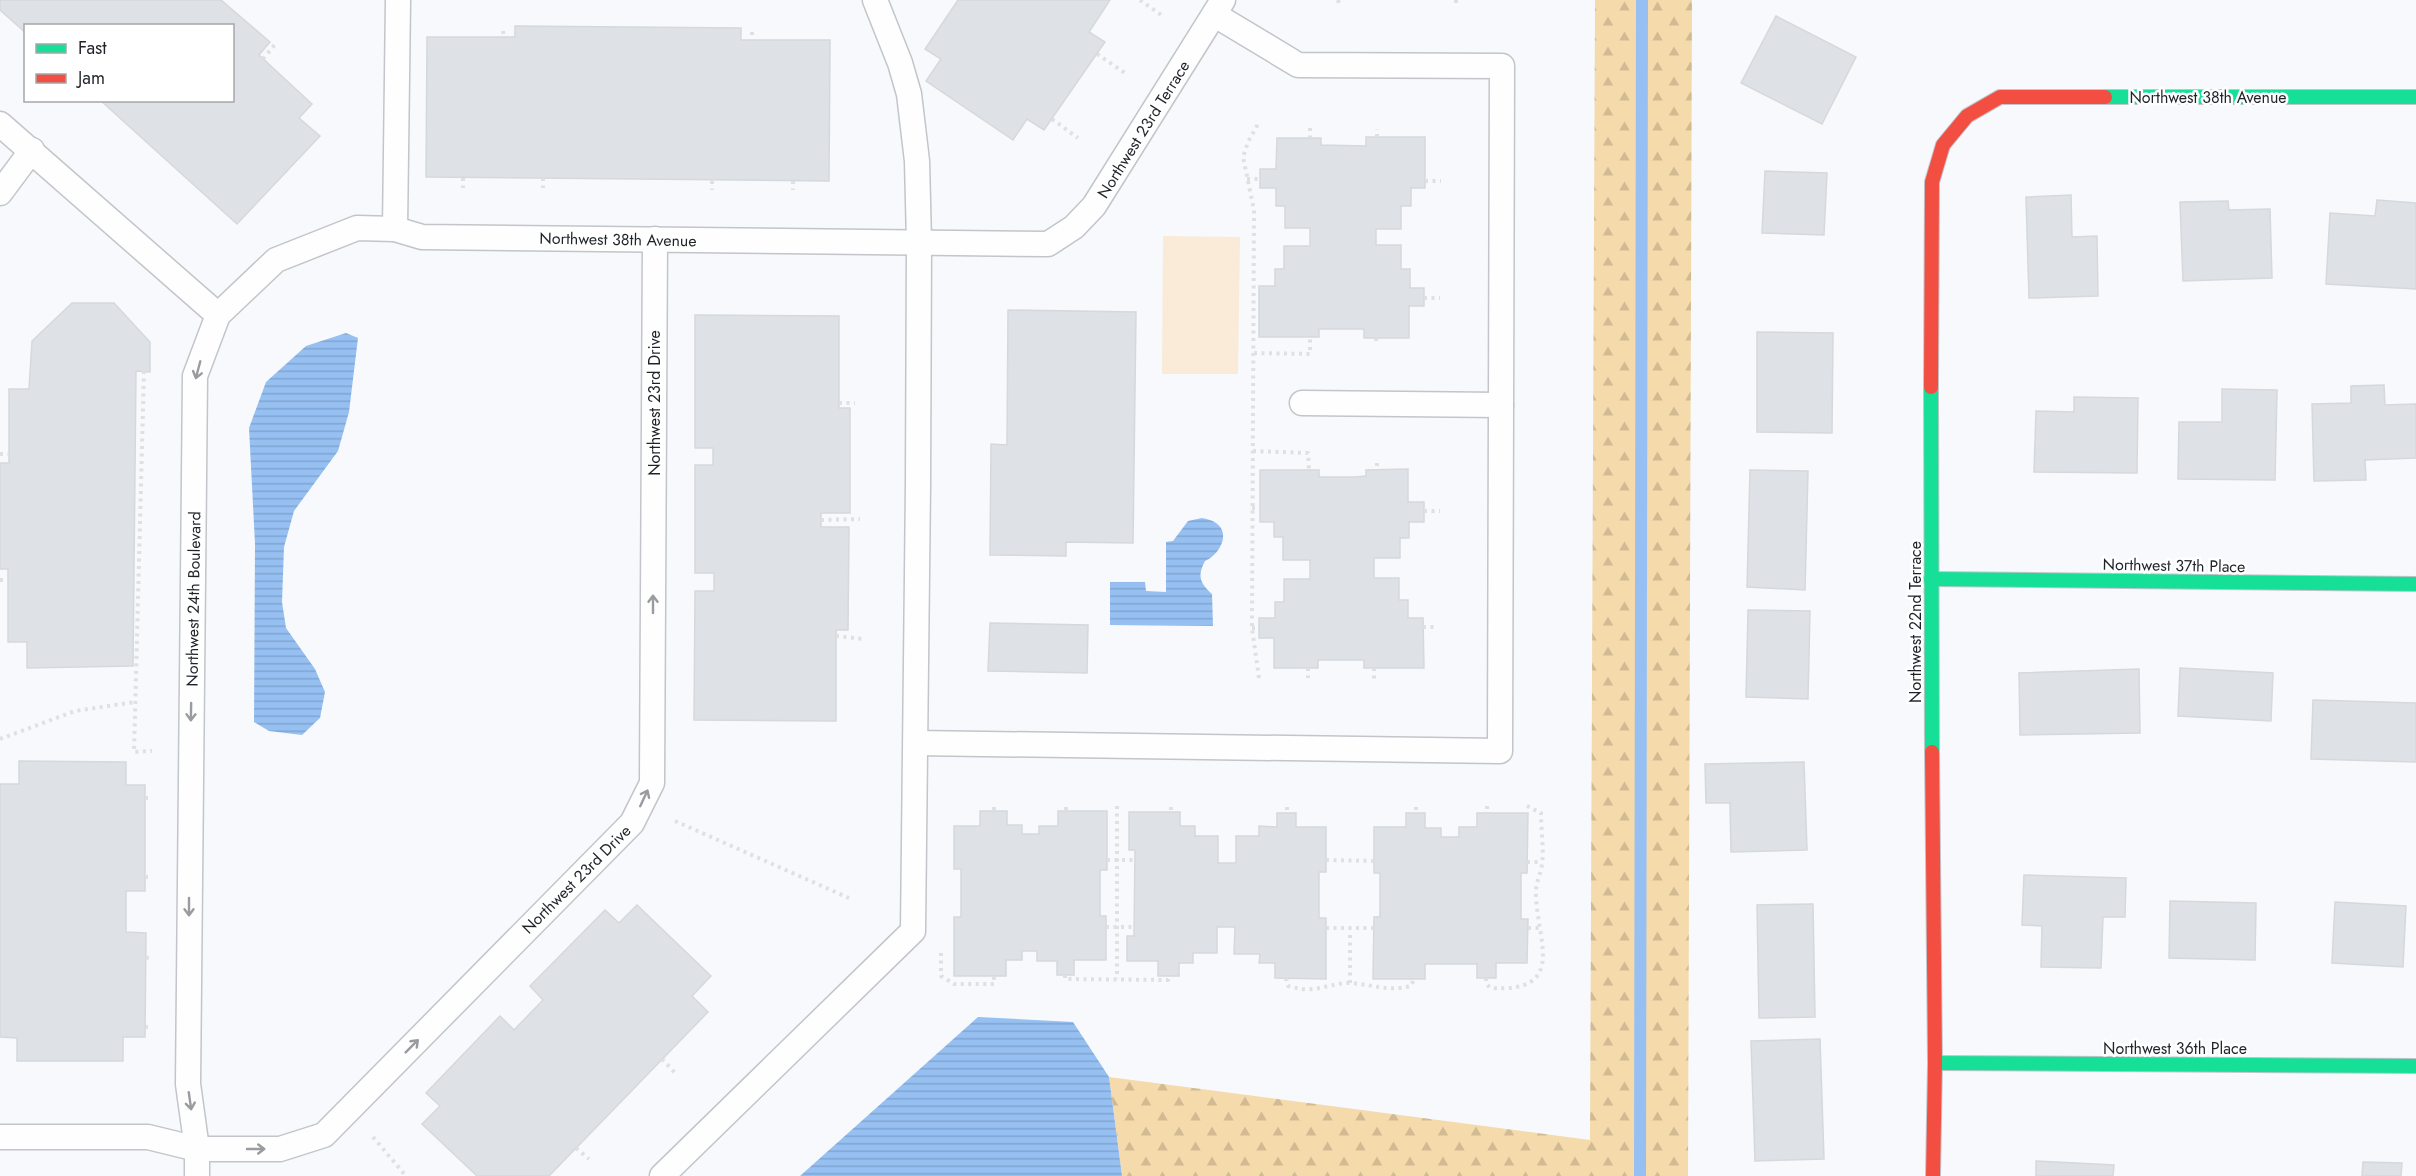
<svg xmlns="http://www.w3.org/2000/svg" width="2416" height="1176" viewBox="0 0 2416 1176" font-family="Jost,sans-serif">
	<defs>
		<pattern id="forest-firs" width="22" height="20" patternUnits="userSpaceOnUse" patternTransform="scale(1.5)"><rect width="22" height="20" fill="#f5daab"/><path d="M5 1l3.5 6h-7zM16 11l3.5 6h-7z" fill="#d2bb93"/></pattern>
		<pattern id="water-rules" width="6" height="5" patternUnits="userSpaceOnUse" patternTransform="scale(1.5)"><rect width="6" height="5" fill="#96c0f2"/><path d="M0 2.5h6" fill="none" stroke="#81a5d0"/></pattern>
	</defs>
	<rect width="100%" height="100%" fill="#f7f9fc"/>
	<!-- forest -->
	<polygon fill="url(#forest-firs)" points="1595,0 1692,0 1688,1176 1122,1176 1109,1077 1590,1140"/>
	<!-- park -->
	<polygon fill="#f9ebd7" points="1163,236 1240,237 1238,374 1162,374"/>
	<!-- water -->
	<g fill="url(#water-rules)">
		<polygon points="346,333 358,338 349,412 338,451 294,511 284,547 282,602 286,628 315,669 325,692 320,718 302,735 269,731 254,722 255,544 249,428 266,382 306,346"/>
		<path d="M 1202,518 C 1206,519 1212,520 1216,523 C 1232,534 1218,556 1205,561 C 1197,576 1200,583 1212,594 L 1213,626 L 1110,625 L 1110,582 L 1145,582 L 1146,591 L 1166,592 L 1166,542 L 1173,541 L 1188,521 Z"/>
		<polygon points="978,1017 1073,1022 1109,1077 1122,1176 800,1176"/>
	</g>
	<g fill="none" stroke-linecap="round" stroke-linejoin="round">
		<!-- stream -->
		<polyline stroke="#96c0f2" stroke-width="12" points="1640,1176 1642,0"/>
	</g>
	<!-- building -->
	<g fill="#dee1e5" stroke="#d5d8dc" stroke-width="1.5">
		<polygon points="0,0 221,0 270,42 259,55 312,104 299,118 320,136 237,224 100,100 232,100 232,26 26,26 26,33 0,10"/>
		<polygon points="958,0 1110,0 1089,32 1105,42 1044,130 1027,119 1013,140 926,81 941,59 925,49"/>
		<polygon points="1776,16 1856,57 1822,124 1741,83"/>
		<polygon points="515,26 741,28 741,40 830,40 829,181 426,177 427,37 515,37"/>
		<polygon points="1366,137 1425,137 1425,188 1411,188 1411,206 1401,206 1401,229 1376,229 1376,245 1401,245 1401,269 1410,269 1410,288 1424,288 1424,306 1409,306 1409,338 1364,338 1364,329 1319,329 1319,337 1259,337 1259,286 1275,286 1275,269 1284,269 1284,246 1310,246 1310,228 1285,228 1285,206 1276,206 1276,188 1260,188 1260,169 1276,169 1277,138 1321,138 1321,145 1366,146"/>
		<polygon points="1765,171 1827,173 1824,235 1762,233"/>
		<polygon points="2071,195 2072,237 2097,236 2098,296 2029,298 2026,197"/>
		<polygon points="2377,200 2416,203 2416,289 2326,284 2330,213 2375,216"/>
		<polygon points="2228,201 2229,210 2270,209 2272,278 2183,281 2180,202"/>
		<polygon points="72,303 114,303 150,342 150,372 136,371 133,666 27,668 27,642 8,642 8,569 0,569 0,463 9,463 9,389 29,389 32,341"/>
		<polygon points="1008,310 1136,312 1133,543 1066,542 1066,556 990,555 991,444 1007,445"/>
		<polygon points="695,315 839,316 839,408 850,408 850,513 821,513 821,527 849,527 848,630 836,630 836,721 694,720 695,591 714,591 714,573 695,573 695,465 713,465 713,448 695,448"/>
		<polygon points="1757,332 1833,333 1832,433 1757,432"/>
		<polygon points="2384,385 2385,405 2416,404 2416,458 2365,460 2366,480 2314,481 2312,404 2351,403 2351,386"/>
		<polygon points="2222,389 2277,390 2275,480 2178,479 2179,422 2222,422"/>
		<polygon points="2074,397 2138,398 2137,473 2034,472 2036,411 2074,412"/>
		<polygon points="1408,469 1408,502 1424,502 1424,522 1409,522 1409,538 1400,538 1400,558 1374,558 1374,578 1399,578 1399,600 1408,600 1408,618 1423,618 1424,668 1364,668 1364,660 1318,660 1318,668 1274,668 1274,638 1259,638 1259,618 1275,618 1275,602 1284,602 1284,579 1310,579 1310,560 1283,560 1283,537 1274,537 1274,522 1260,522 1260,470 1319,470 1319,477 1356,477 1366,476 1366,470"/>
		<polygon points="1750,470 1808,471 1805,590 1747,587"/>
		<polygon points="1748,610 1810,611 1808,699 1746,697"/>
		<polygon points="990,623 1088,625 1087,673 988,671"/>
		<polygon points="2180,668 2273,673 2271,721 2178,716"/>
		<polygon points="2139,669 2140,733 2020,735 2019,673"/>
		<polygon points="2313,700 2416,703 2416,762 2311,759"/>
		<polygon points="19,761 126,762 126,785 145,785 145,891 126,891 126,932 146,933 145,1037 123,1037 123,1061 17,1061 17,1038 0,1037 0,784 19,784"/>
		<polygon points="1804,762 1807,850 1731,852 1730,803 1706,803 1705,764"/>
		<polygon points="980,811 1007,811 1007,825 1022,825 1022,834 1039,834 1039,826 1058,826 1058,811 1107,811 1107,870 1100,870 1100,916 1106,916 1106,960 1074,960 1074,975 1057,975 1057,961 1037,961 1037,951 1022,951 1022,960 1006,960 1006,976 954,976 954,917 961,917 961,869 954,869 954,826 980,826"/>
		<polygon points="1129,812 1180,812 1180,826 1195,826 1195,836 1218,836 1218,863 1236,863 1236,836 1259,836 1259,826 1277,827 1277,813 1296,813 1296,827 1326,827 1326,872 1319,872 1319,918 1326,918 1326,979 1275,978 1275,963 1259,963 1260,954 1234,954 1235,927 1217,927 1217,953 1193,953 1193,963 1179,963 1179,976 1158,976 1158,961 1127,961 1127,936 1134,936 1135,850 1129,850"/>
		<polygon points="1406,813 1425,813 1425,828 1441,828 1441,837 1459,837 1459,827 1477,827 1477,813 1528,813 1527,873 1521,873 1521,919 1528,919 1527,963 1496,963 1496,978 1477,978 1477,964 1425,964 1425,979 1373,979 1374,917 1380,917 1380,873 1374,873 1374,827 1406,827"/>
		<polygon points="2024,875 2126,878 2125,917 2103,917 2101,968 2041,967 2042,926 2022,925"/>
		<polygon points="2170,901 2256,903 2255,960 2169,958"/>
		<polygon points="2335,902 2406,906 2403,967 2332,963"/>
		<polygon points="1813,904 1815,1017 1759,1018 1757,905"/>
		<polygon points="637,905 711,976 692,996 708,1012 549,1176 477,1176 422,1124 440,1106 426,1093 500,1016 514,1030 543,1000 530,986 605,910 619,923"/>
		<polygon points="1820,1039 1824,1159 1755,1161 1751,1041"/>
		<polygon points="2036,1161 2114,1165 2113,1176 2036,1176"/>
		<polygon points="2363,1162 2402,1163 2401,1176 2362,1176"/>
	</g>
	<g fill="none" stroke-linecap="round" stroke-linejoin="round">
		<!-- lane casing -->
		<g stroke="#c2c5c9" stroke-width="27">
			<g id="lane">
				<polyline points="0,124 218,315"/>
				<polyline points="0,193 32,150"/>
				<polyline points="395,229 398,0"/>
				<polyline points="1302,403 1501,405"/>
				<polyline points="916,743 1500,751 1502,66 1298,65 1215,15"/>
				<polyline points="0,1137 148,1137 197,1149 280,1149 324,1135 632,823 652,783 655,239"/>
				<polyline points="197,1176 197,1149 188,1084 195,376 218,315 276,260 357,228 395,229 422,237 1048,244 1074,227 1094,206 1223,0"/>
				<polyline points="662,1176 913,931 918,484 919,242 917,161 909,94 900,63 875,0"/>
			</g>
		</g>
		<!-- fast casing -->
		<g stroke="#c2c5c9" stroke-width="16">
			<g id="fast">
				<polyline points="2105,97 2416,97"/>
				<polyline points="1931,387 1932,752"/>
				<polyline points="1931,579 2416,584"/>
				<polyline points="1935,1063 2416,1066"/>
			</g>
		</g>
		<!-- jam casing -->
		<g stroke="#c2c5c9" stroke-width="16">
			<g id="jam">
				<polyline points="1931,387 1932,182 1943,145 1967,116 2000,97 2105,97"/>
				<polyline points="1932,752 1935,1063 1933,1176"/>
			</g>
		</g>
		<!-- path -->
		<g stroke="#dee0e1" stroke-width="4" stroke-dasharray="3 4.5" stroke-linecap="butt">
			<polyline points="1140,0 1163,16"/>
			<polyline points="1338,0 1339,3"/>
			<polyline points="1456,0 1456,3"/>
			<polyline points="503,31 504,37"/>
			<polyline points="752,32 752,40"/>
			<polyline points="1097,54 1125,73"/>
			<polyline points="263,59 277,42"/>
			<polyline points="1052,119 1078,138"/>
			<polyline points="1310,128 1310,138"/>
			<polyline points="1377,137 1377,129"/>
			<polyline points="463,178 463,188"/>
			<polyline points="543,178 543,188"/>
			<polyline points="1247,179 1260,179"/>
			<polyline points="712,181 712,190"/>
			<polyline points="793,181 793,190"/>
			<polyline points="1425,181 1441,181"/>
			<polyline points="1424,298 1440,298"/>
			<polyline points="1376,338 1377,345"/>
			<polyline points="1254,353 1310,354 1310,337"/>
			<polyline points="144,371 134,752 152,751"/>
			<polyline points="839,403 855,403"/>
			<polyline points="1253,451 1308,453 1309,470"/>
			<polyline points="0,454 9,454"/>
			<polyline points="1377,463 1377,470"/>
			<polyline points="1252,508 1260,508"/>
			<polyline points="1424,511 1440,511"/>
			<polyline points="821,520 860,519"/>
			<polyline points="0,580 8,580"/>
			<polyline points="1423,627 1438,627"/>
			<polyline points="1252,628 1259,628"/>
			<polyline points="836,636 864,639"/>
			<polyline points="1308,668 1308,678"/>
			<polyline points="1374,668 1374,679"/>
			<polyline points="1259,678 1252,628 1254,210 1243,157 1248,142 1259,122"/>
			<polyline points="0,739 75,711 135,702"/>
			<polyline points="145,798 152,798"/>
			<polyline points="1117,806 1117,979"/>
			<polyline points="1487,806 1487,813"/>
			<polyline points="994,807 994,811"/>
			<polyline points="1066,807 1066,811"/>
			<polyline points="1171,807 1171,812"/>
			<polyline points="1287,807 1287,813"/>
			<polyline points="1416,807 1416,813"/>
			<polyline points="675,821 849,898"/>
			<polyline points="1107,860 1135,860"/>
			<polyline points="1326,860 1374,861"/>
			<polyline points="1527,862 1542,862"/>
			<polyline points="145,877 151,877"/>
			<polyline points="1106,927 1134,927"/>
			<polyline points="1326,928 1374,928"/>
			<polyline points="1528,928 1541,928"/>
			<polyline points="941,953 941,976 954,984 994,984 994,976"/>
			<polyline points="146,958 151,957"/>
			<polyline points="1065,975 1065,979 1168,980 1168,976"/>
			<path d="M 1286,978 L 1288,986 C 1296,988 1304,990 1312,989 C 1325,988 1336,983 1349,983 C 1371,984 1388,992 1411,986 L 1414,979"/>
			<path d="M 1486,978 L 1486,983 L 1490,988 C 1568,993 1537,941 1536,895 C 1535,884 1541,874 1542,864 C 1544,848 1541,829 1541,813 L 1527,806"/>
			<polyline points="1350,983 1350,931"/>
			<polyline points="145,1027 151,1027"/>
			<polyline points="662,1059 676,1074"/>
			<polyline points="373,1137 406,1176"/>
			<polyline points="576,1148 589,1159"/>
		</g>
		<!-- lane -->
		<use href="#lane" stroke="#fefeff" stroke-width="24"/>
		<!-- fast -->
		<use href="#fast" stroke="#16e098" stroke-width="14"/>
		<!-- jam -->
		<use href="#jam" stroke="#f24e42" stroke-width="14"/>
	</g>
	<!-- one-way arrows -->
	<defs><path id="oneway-shaft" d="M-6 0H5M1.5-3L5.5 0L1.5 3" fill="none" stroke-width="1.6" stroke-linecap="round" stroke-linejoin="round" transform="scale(1.5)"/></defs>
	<g stroke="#9a9b9e">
		<use href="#oneway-shaft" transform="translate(198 370) rotate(105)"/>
		<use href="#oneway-shaft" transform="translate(653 604) rotate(-90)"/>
		<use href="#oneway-shaft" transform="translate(191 712) rotate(91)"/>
		<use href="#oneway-shaft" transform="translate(644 798) rotate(-65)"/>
		<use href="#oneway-shaft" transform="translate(189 907) rotate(90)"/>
		<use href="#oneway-shaft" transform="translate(412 1046) rotate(-45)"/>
		<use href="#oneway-shaft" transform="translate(190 1101) rotate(82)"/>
		<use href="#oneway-shaft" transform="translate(256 1149)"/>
	</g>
	<g text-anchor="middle" stroke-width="5" stroke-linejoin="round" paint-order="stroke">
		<!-- street labels -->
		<g font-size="16" fill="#1f2328" stroke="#fff">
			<text x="2208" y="103">Northwest 38th Avenue</text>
			<text transform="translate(1143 129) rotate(-58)" y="6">Northwest 23rd Terrace</text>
			<text transform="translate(618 239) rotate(1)" y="6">Northwest 38th Avenue</text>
			<text transform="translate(654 403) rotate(-90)" y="6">Northwest 23rd Drive</text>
			<text transform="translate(2174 565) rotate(1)" y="6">Northwest 37th Place</text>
			<text transform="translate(193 599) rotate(-89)" y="6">Northwest 24th Boulevard</text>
			<text transform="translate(1915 622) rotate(-90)" y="6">Northwest 22nd Terrace</text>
			<text transform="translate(576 879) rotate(-45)" y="6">Northwest 23rd Drive</text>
			<text x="2175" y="1054">Northwest 36th Place</text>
		</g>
	</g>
	<!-- legend -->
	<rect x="24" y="24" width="210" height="78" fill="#ffffff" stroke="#a5a7a9" stroke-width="1.5"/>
	<rect x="36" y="44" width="30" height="9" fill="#16e098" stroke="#a5a7a9" stroke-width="1.5"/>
	<text x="78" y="54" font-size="18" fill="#1f2328">Fast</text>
	<rect x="36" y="74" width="30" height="9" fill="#f24e42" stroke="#a5a7a9" stroke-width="1.5"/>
	<text x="78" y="84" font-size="18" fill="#1f2328">Jam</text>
</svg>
